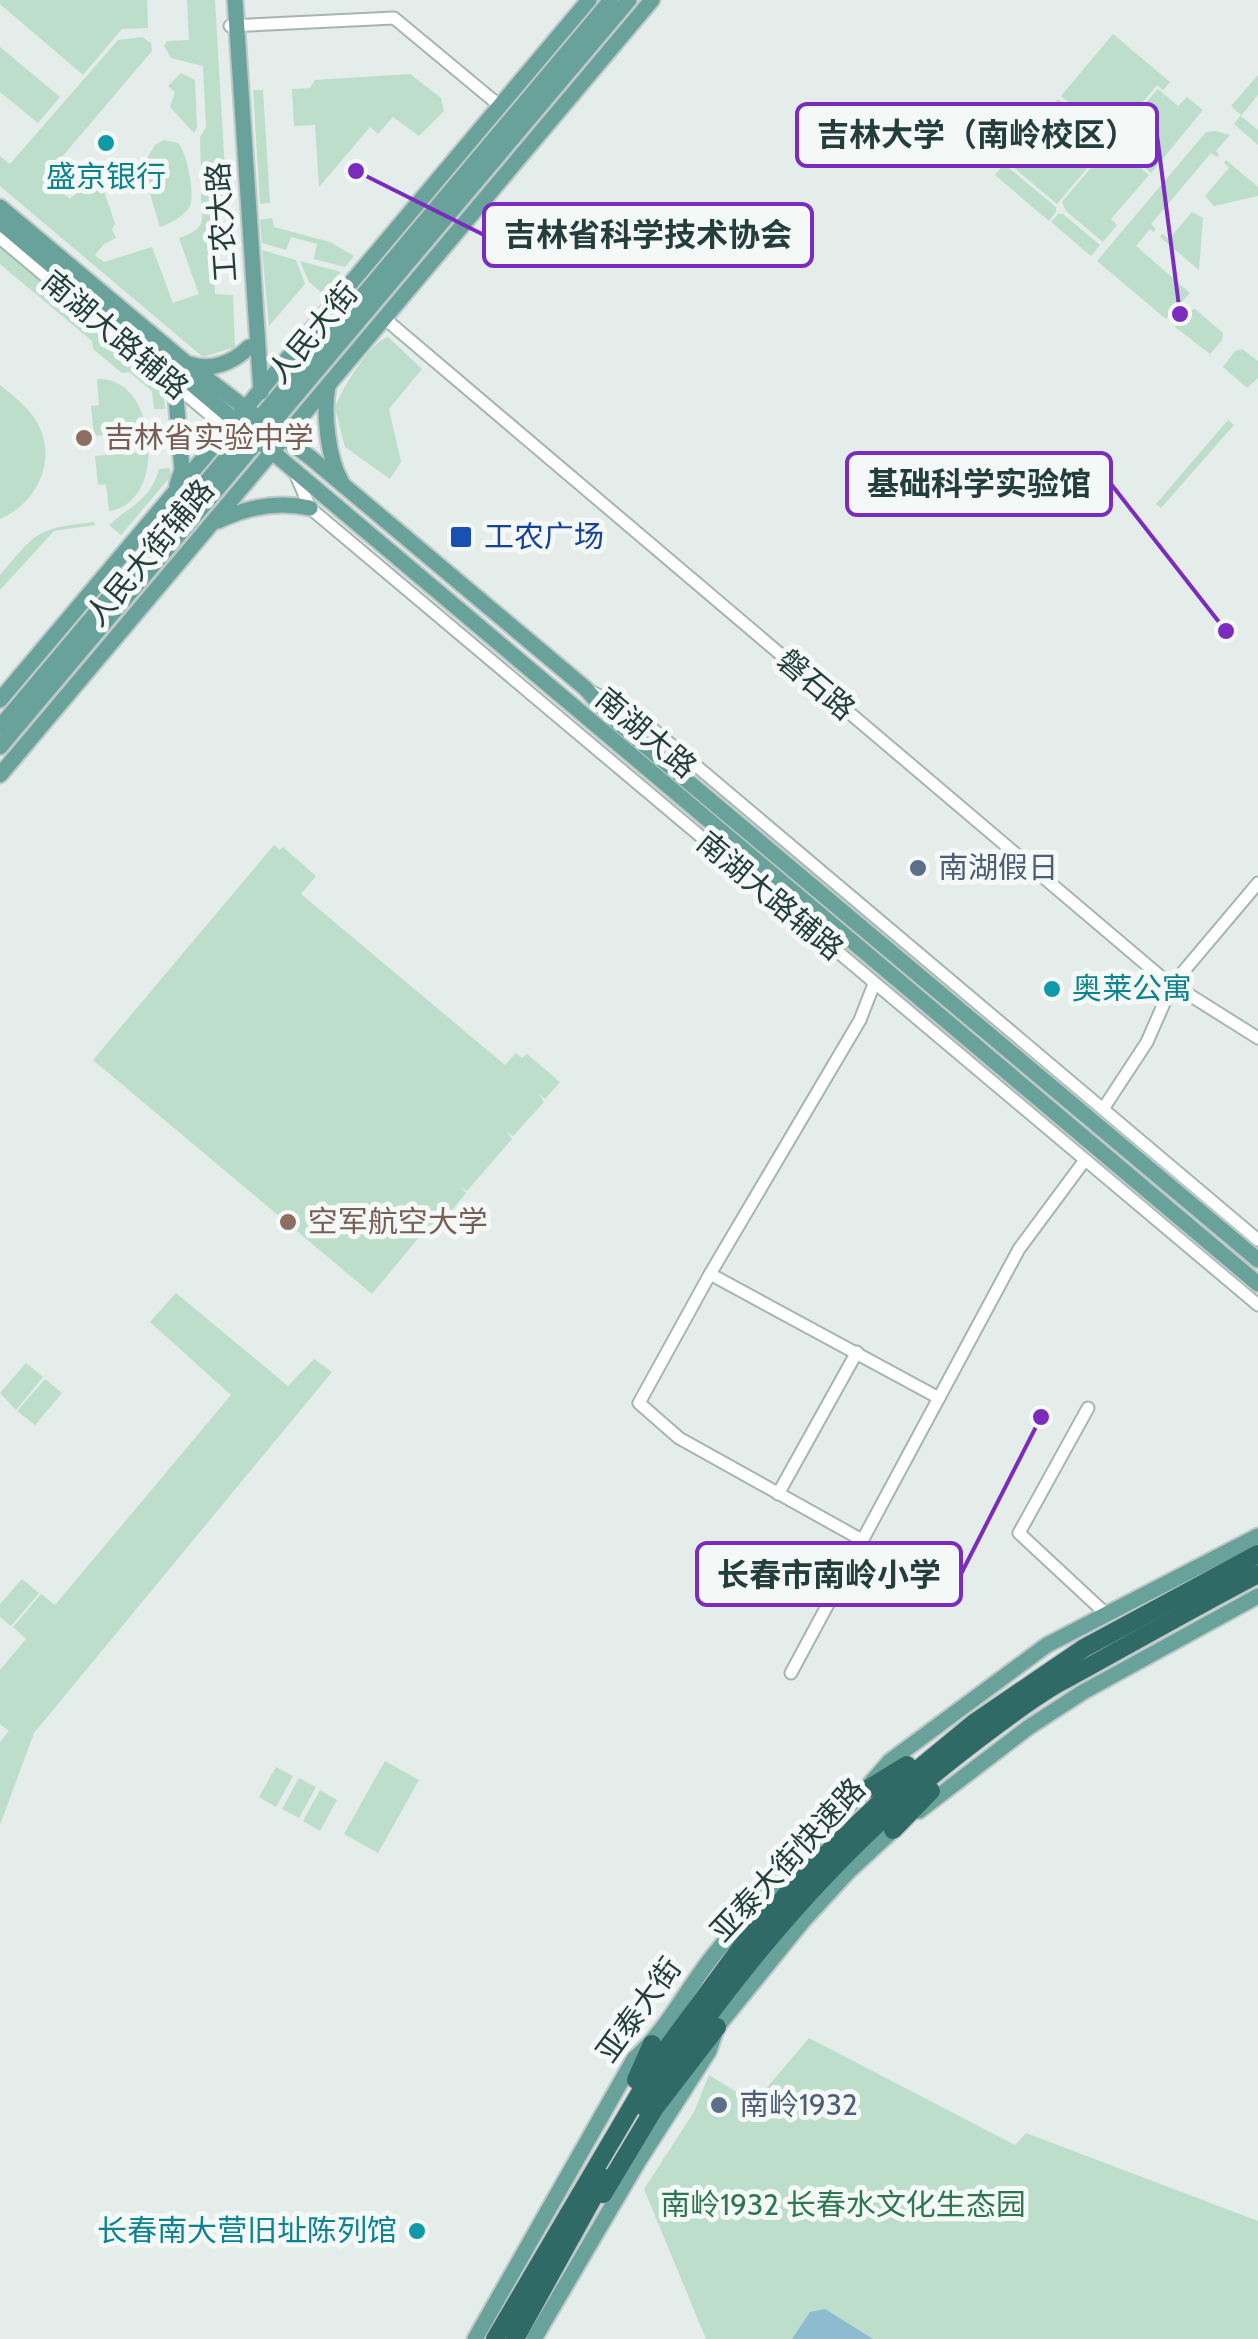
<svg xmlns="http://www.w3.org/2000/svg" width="1258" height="2339" viewBox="0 0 1258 2339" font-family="Cabin,'Noto Sans SC',sans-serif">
	<rect width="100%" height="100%" fill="#e4edea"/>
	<!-- green -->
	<g fill="#bddecb">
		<polygon points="0,0 147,0 148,28 122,29 83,75 0,4"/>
		<polygon points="187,0 215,0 225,172 205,175 201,171 200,137 206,127 203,66 171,58 164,46 167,41 189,40"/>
		<polygon points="1113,34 1170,82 1163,90 1157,85 1122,127 1110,123 1099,128 1061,96"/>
		<path d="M 142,37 L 151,43 L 152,51 L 44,178 L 70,199 C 78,190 90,186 103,188 L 115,224 L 112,229 L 116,238 L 104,244 L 95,255 L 104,262 L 152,247 L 173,303 L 199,294 L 179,238 C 212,227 200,217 201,188 L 226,187 L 228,202 L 210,205 L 215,294 L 233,295 L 235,347 L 203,357 L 0,186 L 0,156 L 10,164 L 118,40 Z"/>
		<polygon points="0,47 60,97 38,123 0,92"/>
		<polygon points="181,73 195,80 197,128 194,133 170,107 175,92 168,86"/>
		<polygon points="410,74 441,98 444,111 419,136 393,117 378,134 370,127 319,187 315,125 294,126 292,89 310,88 315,80"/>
		<polygon points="1258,75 1258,95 1241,116 1258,130 1258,145 1234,124 1241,115 1231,106"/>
		<polygon points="1158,89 1178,106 1187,97 1203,110 1151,173 1126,152 1130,140 1124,128"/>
		<polygon points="253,90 263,90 270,203 260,204"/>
		<polygon points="1058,99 1097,131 1094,140 1099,154 1057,204 1006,161"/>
		<polygon points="1216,131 1230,135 1216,151 1219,154 1217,157 1211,153 1151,224 1156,229 1153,232 1150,229 1136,246 1190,293 1166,319 1097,261 1206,132"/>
		<path d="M 164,140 L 178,143 C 187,152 196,197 189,208 C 183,217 169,224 160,227 L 142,167 L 155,145 Z"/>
		<polygon points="1124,154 1149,175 1111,219 1117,225 1103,242 1066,211 1062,202 1101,156 1110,159"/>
		<polygon points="1226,160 1258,187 1258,196 1214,206 1205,196 1229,168 1224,163"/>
		<polygon points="1004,164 1056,207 1056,212 1049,221 995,175"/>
		<polygon points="1192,212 1203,218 1199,270 1160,237 1162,234 1169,239"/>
		<polygon points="1058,214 1063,214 1100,245 1091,256 1051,222"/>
		<polygon points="272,218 274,227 330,242 354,256 345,267 314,259 317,244 291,237 286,250 262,243 260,220"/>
		<polygon points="0,247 163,384 165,409 154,409 152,391 129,372 122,373 93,349 92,341 0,264"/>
		<polygon points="262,250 296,260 305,284 269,326"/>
		<polygon points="300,261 341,272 323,294 309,282"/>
		<polygon points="1195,309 1223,333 1222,340 1210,354 1175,327 1187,311"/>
		<path d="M 388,337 L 422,369 L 389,409 L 401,462 L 390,479 L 345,447 L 335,408 C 341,390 370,342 388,337 Z"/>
		<polygon points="1242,349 1258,361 1258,378 1247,388 1223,367 1235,351"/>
		<path d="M 97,379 C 126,377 144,406 146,431 L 94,436 L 91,406 L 99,405 Z"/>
		<path d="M 0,385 C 12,395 26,405 35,419 C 59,457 39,502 0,519 Z"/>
		<polygon points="1228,420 1234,425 1161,508 1156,504"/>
		<path d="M 148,451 C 150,476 137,508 109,511 L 106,484 L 98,485 L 95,456 Z"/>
		<path d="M 170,468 L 171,476 L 121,535 L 109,525 C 130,506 150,501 159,469 Z"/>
		<path d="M 94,522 L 95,525 L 54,531 L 0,590 L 0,575 C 38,531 35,529 94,522 Z"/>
		<polygon points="274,845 280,850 283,847 316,876 301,894 505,1065 516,1053 522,1058 527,1054 560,1082 545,1099 539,1094 544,1102 513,1136 507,1132 512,1139 467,1191 461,1187 466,1193 452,1210 445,1206 450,1211 436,1229 430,1224 372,1294 93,1060"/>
		<polygon points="176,1293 288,1386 314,1359 332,1372 34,1733 0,1825 0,1742 9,1731 0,1724 0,1670 26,1639 13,1627 41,1594 55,1605 231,1395 150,1322"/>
		<polygon points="26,1363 43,1377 16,1410 0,1393"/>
		<polygon points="45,1379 62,1393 35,1425 17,1411"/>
		<polygon points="22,1579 39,1593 11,1626 0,1617 0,1604"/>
		<polygon points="385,1761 419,1780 378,1853 344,1834"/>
		<polygon points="276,1767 293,1776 276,1807 259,1797"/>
		<polygon points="299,1778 316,1787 299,1818 282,1809"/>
		<polygon points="320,1790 337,1800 320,1831 303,1821"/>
		<polygon points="809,2038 1015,2145 1026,2133 1258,2221 1258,2339 706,2339 644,2189 694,2112 709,2075 754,2103"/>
	</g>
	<!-- water -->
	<polygon fill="#8dbcd1" points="825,2309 873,2339 792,2339 810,2312"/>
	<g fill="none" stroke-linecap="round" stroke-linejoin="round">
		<!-- minor casing -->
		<g stroke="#a6b5b2" stroke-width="15">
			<g id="minor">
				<polyline points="230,26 394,18 500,106"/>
				<polyline points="0,238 215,419 234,421"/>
				<polyline points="384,318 1161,977 1258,1038"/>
				<polyline points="296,475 310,508 1258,1305"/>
				<polyline points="590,691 636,715 1258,1240"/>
				<polyline points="1103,1109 1147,1042 1172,985 1258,883"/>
				<polyline points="710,1274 939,1398"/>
				<polyline points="1088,1408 1019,1533 1105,1613"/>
				<polyline points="778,1494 857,1352"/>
				<polyline points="862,1540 679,1438 639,1403 710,1274 860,1020 874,984"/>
				<polyline points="791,1673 1019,1249 1085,1160"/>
			</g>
		</g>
		<!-- major casing -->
		<g stroke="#c1c9c8" stroke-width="19">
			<g id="major">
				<polyline points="235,0 261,392"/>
				<polyline points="0,207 185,362 311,458 585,688 611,717 1258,1260"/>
				<polyline points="0,222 1258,1284"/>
				<path d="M 190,364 C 211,372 234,362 249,347"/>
				<polyline points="175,385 182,470 177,485"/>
				<path d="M 328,386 C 323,412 328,458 341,481"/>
				<path d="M 218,521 C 247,507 279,501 310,508"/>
				<polyline points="0,700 589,0"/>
				<polyline points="0,727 611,0"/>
				<polyline points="0,747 629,0"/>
				<polyline points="0,775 652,0"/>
				<polyline points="919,1811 1029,1727 1083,1692 1258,1596"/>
				<path d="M 475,2339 L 634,2059 C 666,2031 686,1990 713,1956 C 759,1898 810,1844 863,1792 L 890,1761 L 1047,1645 L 1258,1536"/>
				<polyline points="534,2339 638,2162 709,2051 717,2027 803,1921 849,1871 900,1824"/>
			</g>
		</g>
		<!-- highway casing -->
		<g stroke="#c1c9c8" stroke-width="21">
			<g id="highway">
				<polyline points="863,1792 907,1765"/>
				<polyline points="893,1830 931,1791"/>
				<polyline points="636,2080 652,2044"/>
				<path d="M 644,2107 C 736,1969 840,1844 972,1744 C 1000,1723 1029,1700 1059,1683 C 1125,1647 1191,1609 1258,1574"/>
				<polyline points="603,2194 654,2109 717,2027"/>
				<polyline points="495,2339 664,2052 745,1942 802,1877 893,1790 974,1723 1084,1648 1258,1554"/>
				<polyline points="515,2339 604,2178"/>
			</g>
		</g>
		<!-- minor -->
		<use href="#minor" stroke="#fff" stroke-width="11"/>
		<!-- major -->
		<use href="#major" stroke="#69a29b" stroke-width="15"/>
		<!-- highway -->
		<use href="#highway" stroke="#306a67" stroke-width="18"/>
	</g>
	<!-- markers -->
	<g fill="#0f9aa8" stroke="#f4f9f8" stroke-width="4">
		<circle cx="106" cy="143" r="10"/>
		<circle cx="1052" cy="989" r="10"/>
		<circle cx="417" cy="2231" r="10"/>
	</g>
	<g fill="#8d6e63" stroke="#f4f9f8" stroke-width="4">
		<circle cx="84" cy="438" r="10"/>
		<circle cx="288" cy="1222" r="10"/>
	</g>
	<rect fill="#1a4fb4" stroke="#f4f9f8" stroke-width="4" x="449" y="525" width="24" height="24" rx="5"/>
	<g fill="#5c6f8a" stroke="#f4f9f8" stroke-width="4">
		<circle cx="918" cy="868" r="10"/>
		<circle cx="719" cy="2105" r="10"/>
	</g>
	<g text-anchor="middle" stroke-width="10" stroke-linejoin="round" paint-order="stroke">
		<!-- culture labels -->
		<g font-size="30" fill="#0d838f" stroke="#f4f9f8">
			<text x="106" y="187">盛京银行</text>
			<text x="1072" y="999" text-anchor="start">奥莱公寓</text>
			<text x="397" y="2241" text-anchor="end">长春南大营旧址陈列馆</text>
		</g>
		<!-- street labels -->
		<g font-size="30" fill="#233e3b" stroke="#f4f9f8">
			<text transform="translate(222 222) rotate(-94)" y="10">工农大路</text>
			<text transform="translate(313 333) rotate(-50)" y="10">人民大街</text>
			<text transform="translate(115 335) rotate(40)" y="10">南湖大路辅路</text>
			<text transform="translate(150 553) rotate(-50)" y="10">人民大街辅路</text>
			<text transform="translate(816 685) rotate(40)" y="10">磐石路</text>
			<text transform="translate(646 733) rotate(40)" y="10">南湖大路</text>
			<text transform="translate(770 896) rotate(40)" y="10">南湖大路辅路</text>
			<text transform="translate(788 1860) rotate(-47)" y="10">亚泰大街快速路</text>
			<text transform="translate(639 2010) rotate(-54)" y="10">亚泰大街</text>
		</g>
		<!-- education labels -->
		<g font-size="30" fill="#785e54" stroke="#f4f9f8" text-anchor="start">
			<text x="104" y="448">吉林省实验中学</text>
			<text x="308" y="1232">空军航空大学</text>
		</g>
		<!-- transit labels -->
		<g font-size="30" fill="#164399" stroke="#f4f9f8" text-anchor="start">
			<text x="484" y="547">工农广场</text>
		</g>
		<!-- service labels -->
		<g font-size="30" fill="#4e5e75" stroke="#f4f9f8" text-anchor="start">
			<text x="938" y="878">南湖假日</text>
			<text x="739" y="2115">南岭1932</text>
		</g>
		<!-- park labels -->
		<g font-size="30" fill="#2e7554" stroke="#f4f9f8">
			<text x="843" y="2215">南岭1932 长春水文化生态园</text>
		</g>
	</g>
	<!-- callouts -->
	<path fill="none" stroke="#7b2cbf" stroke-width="4" d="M1180 314L1157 135M356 171L484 235M1226 631L1111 484M1041 1417L961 1574"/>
	<g fill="#7b2cbf" stroke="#f4f9f8" stroke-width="4">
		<circle cx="1180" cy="314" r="10"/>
		<circle cx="356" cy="171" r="10"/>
		<circle cx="1226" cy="631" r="10"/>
		<circle cx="1041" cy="1417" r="10"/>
	</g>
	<g fill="#f4f9f8" stroke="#7b2cbf" stroke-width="4">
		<rect x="797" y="104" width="360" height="62" rx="10"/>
		<rect x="484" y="204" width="328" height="62" rx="10"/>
		<rect x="847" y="453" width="264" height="62" rx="10"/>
		<rect x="697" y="1543" width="264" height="62" rx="10"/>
	</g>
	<g font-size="32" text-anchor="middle" font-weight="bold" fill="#233e3b">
		<text x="977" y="146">吉林大学（南岭校区）</text>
		<text x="648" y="246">吉林省科学技术协会</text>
		<text x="979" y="495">基础科学实验馆</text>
		<text x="829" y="1586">长春市南岭小学</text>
	</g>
</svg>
